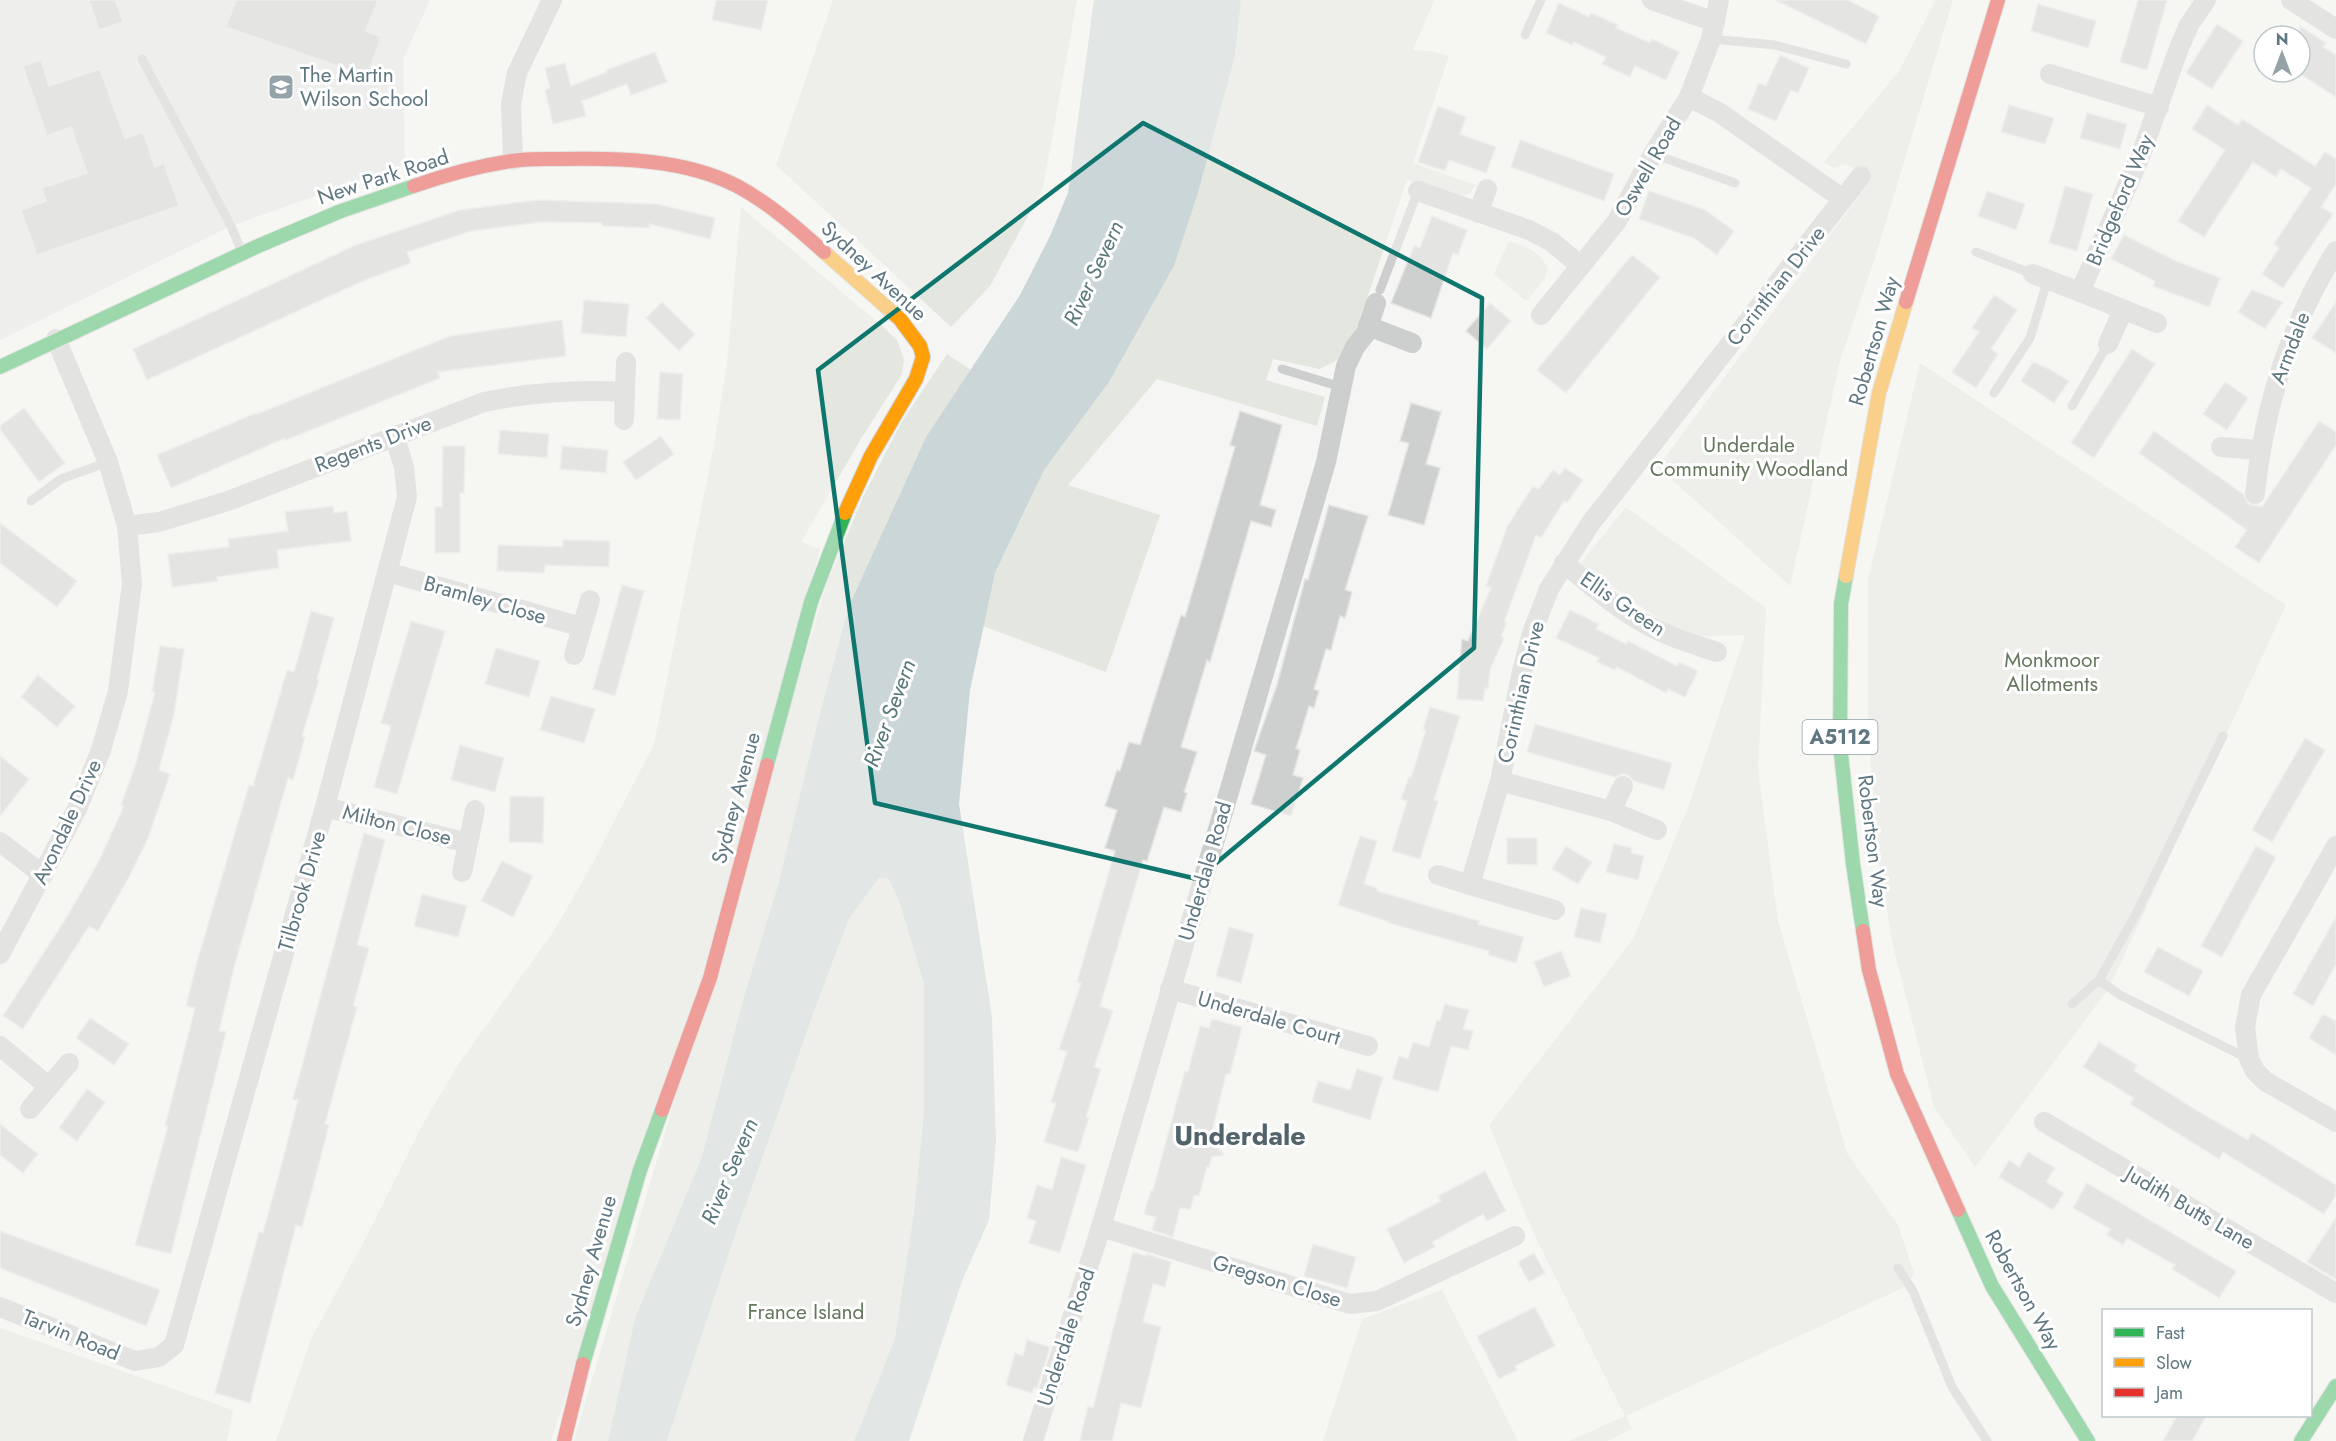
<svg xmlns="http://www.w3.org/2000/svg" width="2336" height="1441" viewBox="0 0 2336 1441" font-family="Jost,sans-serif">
	<rect width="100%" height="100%" fill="#f5f5f3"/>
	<!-- built -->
	<polygon fill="#e4e6e6" points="0,0 430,0 403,59 405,164 231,226 0,340"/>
	<!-- green -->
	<g fill="#e4e7e0">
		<polygon points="833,0 1077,0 1043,188 990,286 951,327 776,165"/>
		<polygon points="1241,0 1434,0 1413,50 1430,51 1449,56 1413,163 1476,185 1469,194 1456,197 1407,180 1358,325 1344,356 1320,369 1273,359 1266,380 1325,397 1317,426 1157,379 1068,485 1160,515 1106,672 983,626 995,573 1044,470 1109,382 1174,266 1198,193 1235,56"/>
		<polygon points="1936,0 1953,0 1875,258 1840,361 1790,586 1658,467 1871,180 1846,164 1834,168 1824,162 1899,71"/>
		<polygon points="741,207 881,325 897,340 904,359 902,374 861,439 801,542 820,549 706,977 551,1441 276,1441 311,1339 369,1232 423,1124 458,1065 553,932 588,872 654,744 714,445 727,363"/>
		<path d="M 1509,241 C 1527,247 1540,251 1548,269 L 1544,280 L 1526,301 L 1494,274 Z"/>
		<polygon points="947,354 971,370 926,437 848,608 818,721 778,885 745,993 701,1159 635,1318 608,1441 574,1441 826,586 863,497 901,423"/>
		<polygon points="1920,363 2286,605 2109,988 1975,1167 1934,1107 1893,946 1876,845 1868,723 1868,580"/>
		<polygon points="1626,507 1766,608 1758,769 1778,921 1847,1153 1898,1225 1914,1273 1909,1285 1626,1416 1632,1429 1607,1441 1569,1441 1625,1416 1533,1232 1489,1125 1633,939 1688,808 1745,635 1701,636 1666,624 1580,564"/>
		<polygon points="879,878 888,878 900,904 924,984 924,1111 914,1211 895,1338 854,1441 667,1441 733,1241 816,1006 849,919"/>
		<polygon points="1442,1290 1518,1441 1323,1441 1362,1319"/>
		<polygon points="0,1328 233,1410 227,1441 0,1441"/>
	</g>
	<!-- water -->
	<polygon fill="#cad6d8" points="1094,0 1241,0 1235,56 1198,193 1174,266 1109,382 1044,470 995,573 970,690 959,804 992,1017 996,1141 989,1220 962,1281 909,1441 854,1441 895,1338 914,1211 924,1111 924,984 900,904 888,878 879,878 849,919 816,1006 733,1241 667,1441 608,1441 635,1318 701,1159 745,993 778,885 818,721 848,608 926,437 1020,295 1050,236 1068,193"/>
	<!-- building -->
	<g fill="#ced0d0" stroke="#e4e4e3" stroke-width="1.5">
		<polygon points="89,0 115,0 123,22 99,30"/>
		<polygon points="236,0 378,0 366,31 381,37 367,76 226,27"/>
		<polygon points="716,0 768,0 761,30 712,20"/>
		<polygon points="1775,0 1848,0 1879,16 1866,44"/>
		<polygon points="2138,0 2167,0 2147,70 2120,62"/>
		<polygon points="1559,3 1589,17 1591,13 1618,25 1616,28 1650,43 1652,39 1679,52 1666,80 1635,66 1630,77 1602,64 1606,57 1574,42 1572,45 1546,33"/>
		<polygon points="2038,4 2096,21 2088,48 2031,31"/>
		<polygon points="2217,24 2243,41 2212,89 2186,73"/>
		<polygon points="2300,26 2326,43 2323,47 2336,55 2336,97 2300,74"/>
		<polygon points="655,52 667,82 631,95 627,84 582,101 586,116 553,124 545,90 550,88 545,68 565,63 571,86 607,72 606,70"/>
		<polygon points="1780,55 1809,68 1798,93 1791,90 1776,121 1748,109 1759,83 1766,86"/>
		<polygon points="41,60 49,86 100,69 125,139 143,132 155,167 164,163 179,206 37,255 21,210 46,201 42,188 87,173 71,127 47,136 23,66"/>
		<polygon points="2009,105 2054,118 2045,144 2001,132"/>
		<polygon points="2207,105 2238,125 2242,119 2315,166 2325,152 2336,159 2336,184 2321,207 2333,214 2283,288 2262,274 2279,248 2274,244 2311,188 2281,169 2276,177 2253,162 2204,237 2178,221 2225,150 2192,129"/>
		<polygon points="1438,106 1466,117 1460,134 1496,147 1486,173 1449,160 1445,171 1418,162"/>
		<polygon points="2087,113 2127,124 2120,149 2080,138"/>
		<polygon points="1520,140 1614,174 1604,201 1511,167"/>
		<polygon points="2065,186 2093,194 2077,251 2049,243"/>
		<polygon points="1649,191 1705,210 1734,231 1717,255 1694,238 1639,219"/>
		<polygon points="1987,191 2025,204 2016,230 1978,216"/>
		<polygon points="537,200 657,204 715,218 710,239 649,224 649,228 602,226 602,223 541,222 471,231 407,252 411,263 365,280 147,380 133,349 356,245 460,210"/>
		<polygon points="1432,216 1467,230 1458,255 1453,253 1431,318 1391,303 1414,246 1420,248"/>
		<polygon points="2124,235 2176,261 2220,278 2209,307 2153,286 2155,281 2111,259"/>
		<polygon points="1632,255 1660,277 1566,393 1537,370"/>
		<polygon points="2252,290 2283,302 2265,329 2238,312"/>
		<polygon points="1994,295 2017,310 1991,349 1998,354 1976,388 1952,372 1979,332 1972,328"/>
		<polygon points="584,300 629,304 626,337 581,333"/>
		<polygon points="662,302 695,334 679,351 646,318"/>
		<polygon points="2336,302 2336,353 2312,338"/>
		<polygon points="1490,303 1511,321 1487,349 1466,331"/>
		<polygon points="562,320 566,356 438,372 440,378 286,440 285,438 171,488 157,455 256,413 257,414 450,336"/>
		<polygon points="2132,349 2155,364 2094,458 2071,443"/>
		<polygon points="2033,362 2051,370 2069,381 2054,403 2021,381"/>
		<polygon points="660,372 683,374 680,420 657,419"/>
		<polygon points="2225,382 2248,398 2227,430 2203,414"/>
		<polygon points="1411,403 1441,412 1426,464 1440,468 1424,525 1388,515 1409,443 1400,441"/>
		<polygon points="24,408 65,463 39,482 0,429 0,426"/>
		<polygon points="1240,411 1282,425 1260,505 1276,510 1271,527 1251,521 1210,662 1207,660 1181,747 1197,752 1184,792 1187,793 1181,812 1164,807 1147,861 1143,860 1100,1006 1113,1011 1094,1067 1101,1069 1086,1117 1089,1118 1078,1152 1044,1142 1056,1103 1051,1102 1067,1052 1059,1049 1081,983 1077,982 1115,851 1105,848 1117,810 1105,806 1117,770 1120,771 1129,742 1140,745 1181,615 1185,617 1235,447 1230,445"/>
		<polygon points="2319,421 2336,432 2336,445 2259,563 2235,547 2247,530 2139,453 2154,431 2243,494 2248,504 2262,507"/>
		<polygon points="500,430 549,434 547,458 498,454"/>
		<polygon points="661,436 674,454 636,480 623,462"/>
		<polygon points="443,446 465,446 464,493 460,493 460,553 435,553 435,507 442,507"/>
		<polygon points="562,446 608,450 606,473 560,469"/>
		<polygon points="1565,468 1583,480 1567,503 1564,501 1541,538 1536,535 1504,622 1507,623 1501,636 1504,638 1490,670 1488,689 1485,688 1483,701 1457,699 1462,639 1468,641 1491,588 1486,586 1507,527 1533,486 1539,489 1553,470 1560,475"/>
		<polygon points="1329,505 1368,516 1345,590 1352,592 1345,618 1340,616 1331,650 1326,649 1314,689 1319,691 1314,708 1309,706 1296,749 1300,750 1293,775 1303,778 1291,816 1251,804 1266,755 1254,751 1277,685 1305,579 1308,580"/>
		<polygon points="333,506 334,513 347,511 351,541 277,550 279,568 217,577 218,581 172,587 168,554 229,547 228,539 288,531 285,512"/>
		<polygon points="0,523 77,581 57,607 0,563"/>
		<polygon points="563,540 610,541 609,567 545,565 544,573 497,571 498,545 563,547"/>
		<polygon points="622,585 644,591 615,696 593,689"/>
		<polygon points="1570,610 1599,624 1596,629 1626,644 1628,641 1677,666 1679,662 1698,671 1685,697 1668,689 1666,693 1617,667 1615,670 1597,662 1599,658 1556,638"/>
		<polygon points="311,611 334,618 317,679 319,680 302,736 305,737 293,780 288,778 234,967 219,1031 226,1032 171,1254 135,1245 168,1126 165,1126 195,1008 186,1006 197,962 249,785 253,786 287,670 294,672"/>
		<polygon points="411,621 445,631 397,794 374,787 391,726 381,723"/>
		<polygon points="160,646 184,649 174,714 159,770 170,774 148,838 129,877 98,931 89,926 23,1029 3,1016 68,915 99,861 124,806 121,805 136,763 155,692 152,692"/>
		<polygon points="496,648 540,661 529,697 485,684"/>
		<polygon points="38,675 75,706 57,727 21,697"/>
		<polygon points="551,696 595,709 584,743 540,730"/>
		<polygon points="1430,707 1460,716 1434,800 1438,801 1420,859 1392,851 1407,801 1401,799 1409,777 1411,778 1426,730 1423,730"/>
		<polygon points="1535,724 1672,763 1664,790 1634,781 1628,775 1622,774 1615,777 1527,752"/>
		<polygon points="2305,738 2325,750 2272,842 2252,830"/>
		<polygon points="460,745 504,758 495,792 451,780"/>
		<polygon points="0,756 29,779 0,816"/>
		<polygon points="510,796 544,797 543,843 509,842"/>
		<polygon points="364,833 385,840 357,945 369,948 353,1006 357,1007 325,1124 329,1125 314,1183 302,1227 296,1225 250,1403 215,1393 259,1232 263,1233 283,1159 298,1100 293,1099"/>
		<polygon points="1360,836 1377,841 1364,884 1377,888 1377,891 1479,921 1478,924 1524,937 1516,963 1488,955 1489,951 1389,923 1389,922 1338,905"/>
		<polygon points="1507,838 1537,838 1537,865 1507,864"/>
		<polygon points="1614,844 1632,848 1631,853 1644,856 1638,880 1606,872"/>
		<polygon points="1566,846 1592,862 1578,884 1552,869"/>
		<polygon points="2256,846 2276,857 2222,957 2201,946"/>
		<polygon points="502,861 533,876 513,917 481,901"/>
		<polygon points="422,894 467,906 458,937 414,926"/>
		<polygon points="1581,908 1607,914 1600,943 1574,937"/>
		<polygon points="2336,917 2336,964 2313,1006 2293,994"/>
		<polygon points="1229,927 1254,934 1241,983 1216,976"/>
		<polygon points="2158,947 2203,971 2189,996 2144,972"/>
		<polygon points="1561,951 1571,976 1544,987 1534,962"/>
		<polygon points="1445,1004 1469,1010 1463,1029 1473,1031 1468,1050 1451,1046 1438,1092 1392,1079 1399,1056 1408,1059 1413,1042 1429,1047 1437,1020 1440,1021"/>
		<polygon points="2323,1014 2336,1021 2336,1055 2309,1038"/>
		<polygon points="90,1018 129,1044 114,1065 76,1038"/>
		<polygon points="1212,1019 1242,1027 1230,1074 1226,1074 1210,1139 1224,1155 1212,1157 1209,1167 1207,1166 1199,1196 1194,1195 1190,1210 1180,1208 1173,1237 1152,1230 1156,1217 1144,1214 1151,1190 1153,1190 1185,1071 1188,1072 1200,1026 1209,1028"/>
		<polygon points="2099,1042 2137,1065 2134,1071 2196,1110 2248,1140 2252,1133 2336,1185 2336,1195 2324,1214 2223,1152 2219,1159 2130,1104 2134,1098 2083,1067"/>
		<polygon points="1357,1069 1383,1077 1370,1120 1312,1102 1318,1081 1350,1090"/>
		<polygon points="87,1089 105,1102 77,1141 59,1128"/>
		<polygon points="0,1124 38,1154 23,1173 0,1155"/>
		<polygon points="2028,1152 2055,1168 2046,1182 2064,1193 2053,1210 1999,1177 2009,1160 2019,1167"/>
		<polygon points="1061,1157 1086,1165 1060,1253 1029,1243 1036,1221 1027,1218 1037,1185 1052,1190"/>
		<polygon points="1485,1171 1506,1211 1487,1221 1483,1214 1432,1242 1435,1247 1404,1263 1387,1229 1441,1201 1438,1196"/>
		<polygon points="2087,1183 2236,1271 2219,1298 2172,1269 2175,1265 2127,1238 2123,1245 2107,1235 2110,1229 2073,1208"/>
		<polygon points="2336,1218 2336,1279 2307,1262"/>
		<polygon points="0,1231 160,1290 146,1326 0,1268"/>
		<polygon points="1313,1244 1356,1257 1347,1288 1304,1276"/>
		<polygon points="1133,1252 1146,1256 1147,1254 1171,1262 1165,1287 1153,1284 1143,1322 1161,1327 1141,1408 1121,1403 1112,1441 1080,1441 1088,1406 1093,1408"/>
		<polygon points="1534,1253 1545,1273 1529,1282 1518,1262"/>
		<polygon points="1535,1307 1555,1346 1515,1366 1517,1370 1499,1379 1477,1336"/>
		<polygon points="1027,1340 1050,1347 1037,1388 1034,1387 1032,1393 1006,1385 1015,1353 1023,1356"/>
		<polygon points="2177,1416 2206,1416 2192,1441 2163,1441"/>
	</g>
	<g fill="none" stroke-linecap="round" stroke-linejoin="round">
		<!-- fast casing -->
		<g stroke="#d0d2d2" stroke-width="16">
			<g id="fast">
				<polyline points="0,367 258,246 341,211 414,186"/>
				<polyline points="1846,576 1841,604 1840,745 1853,864 1863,931"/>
				<polyline points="767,765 811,602 845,513"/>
				<polyline points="1958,1210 1992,1286 2088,1441"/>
				<polyline points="583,1364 640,1170 662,1110"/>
				<polyline points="2301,1441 2336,1386"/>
			</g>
		</g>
		<!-- slow casing -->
		<g stroke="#d0d2d2" stroke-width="16">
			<g id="slow">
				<polyline points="824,252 900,319 920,346 923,357 916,379 871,456 845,513"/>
				<polyline points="1846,576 1879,393 1906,302"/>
			</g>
		</g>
		<!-- jam casing -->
		<g stroke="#d0d2d2" stroke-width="16">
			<g id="jam">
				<path d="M 414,186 C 445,175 479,166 511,161 C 528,158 545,159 562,159 C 619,158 685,159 737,186 C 769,203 797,228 824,252"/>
				<polyline points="1906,302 1998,0"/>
				<polyline points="1863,931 1869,970 1897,1074 1958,1210"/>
				<polyline points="662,1110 710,978 767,765"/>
				<polyline points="564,1441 583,1364"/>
			</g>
		</g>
		<!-- lane -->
		<g stroke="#cdcece" stroke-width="9">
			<polyline points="1525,35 1541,0"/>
			<polyline points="1711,39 1775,45 1846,64"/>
			<polyline points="142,59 231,226 241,250"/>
			<polyline points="1653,154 1735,183"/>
			<polyline points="1976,252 2033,274"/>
			<polyline points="1380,290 1418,191"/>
			<polyline points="1282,369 1341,387"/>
			<polyline points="1994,393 2030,338 2048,279"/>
			<polyline points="2072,406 2108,344"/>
			<polyline points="31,501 61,479 108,462"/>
			<polyline points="2099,980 2120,995 2249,1059"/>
			<polyline points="2072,1004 2099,980 2136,914 2223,736"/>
			<polyline points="1898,1268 1913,1291 1952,1387 1987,1441"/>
		</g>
		<!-- street -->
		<g stroke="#cdcece" stroke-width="20">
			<polyline points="1652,0 1715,22"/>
			<polyline points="2291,0 2336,29"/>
			<polyline points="2050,74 2159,107"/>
			<polyline points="513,160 511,104 517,73 552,0"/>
			<polyline points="1418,191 1529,230 1552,242 1581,266"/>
			<polyline points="1843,199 1861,176"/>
			<polyline points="1478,213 1487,189"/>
			<polyline points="2033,274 2080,292"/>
			<polyline points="1541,315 1617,221 1653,154 1689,97 1711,39 1719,0"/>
			<polyline points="2157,323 2080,292 2140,157 2179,48 2189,25 2206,0"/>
			<polyline points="1368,326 1412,343"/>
			<polyline points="2108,344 2123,310"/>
			<polyline points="624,420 626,362"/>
			<polyline points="2221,447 2259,450"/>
			<path d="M 2255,494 C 2264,407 2289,326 2336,251"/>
			<path d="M 127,526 L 159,522 L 228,501 L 484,402 C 532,392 577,389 625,392"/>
			<path d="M 1564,563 C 1593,587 1622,613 1655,629 C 1675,639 1696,645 1717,652"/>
			<polyline points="387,572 582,627"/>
			<polyline points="574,655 590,600"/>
			<polyline points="1500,781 1611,811 1657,830"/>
			<polyline points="325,807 468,843"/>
			<polyline points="1611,811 1623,786"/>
			<polyline points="0,842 43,875"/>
			<polyline points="2336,846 2251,995 2245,1027 2249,1059 2255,1071 2265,1081 2336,1122"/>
			<polyline points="462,872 475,810"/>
			<polyline points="1438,875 1470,885"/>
			<polyline points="1555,910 1470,885 1500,781 1522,671 1532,633 1549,589 1590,524 1843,199 1720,113 1689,97"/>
			<polyline points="0,954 77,809 101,750 118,691 132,584 127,526 116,489 108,462 56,339"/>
			<polyline points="1170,989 1368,1046"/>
			<polyline points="0,1046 49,1087"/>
			<polyline points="30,1109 69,1063"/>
			<polyline points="2044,1122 2336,1293"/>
			<polyline points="1101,1227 1350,1304 1377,1301 1515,1236"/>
			<polyline points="0,1307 135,1361 159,1357 174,1345 325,807 407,497 404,467 394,435"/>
			<polyline points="1033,1441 1101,1227 1326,462 1346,366 1355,347 1366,333 1376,303"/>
		</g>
		<!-- fast -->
		<use href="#fast" stroke="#30b455" stroke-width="14"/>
		<!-- slow -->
		<use href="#slow" stroke="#ff9f0a" stroke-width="14"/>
		<!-- jam -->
		<use href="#jam" stroke="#e5322d" stroke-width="14"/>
	</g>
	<!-- marked area -->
	<path d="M0 0H2336V1441H0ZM 1143,123 L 1482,298 L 1474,648 L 1197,879 L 875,803 L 818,370 Z" fill="#f5f5f3" fill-opacity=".55" fill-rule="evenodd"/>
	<path fill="none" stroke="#0f766e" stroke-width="4.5" stroke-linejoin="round" d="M 1143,123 L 1482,298 L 1474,648 L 1197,879 L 875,803 L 818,370 Z"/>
	<!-- icons -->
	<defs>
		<g id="school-square" transform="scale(1.35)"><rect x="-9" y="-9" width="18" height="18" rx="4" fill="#93a3a8" stroke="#fff"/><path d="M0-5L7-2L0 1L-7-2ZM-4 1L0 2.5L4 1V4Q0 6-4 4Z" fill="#fff"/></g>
	</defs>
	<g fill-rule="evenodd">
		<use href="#school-square" x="281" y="87"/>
	</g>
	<g text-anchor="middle" stroke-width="6" stroke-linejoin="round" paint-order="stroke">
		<!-- shield labels -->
		<rect fill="#fff" stroke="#8ea0a6" stroke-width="1.5" x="1802.5" y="720" width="75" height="34" rx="4.5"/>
		<g font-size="20" font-weight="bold" fill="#5e7780">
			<text x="1840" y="744">A5112</text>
		</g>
		<!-- poi labels -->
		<g font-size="21" fill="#5e7780" stroke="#fff" text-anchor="start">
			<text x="300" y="82">The Martin<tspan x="300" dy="24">Wilson School</tspan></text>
		</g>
		<!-- street labels -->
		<g font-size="21" fill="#5e7780" stroke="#fff">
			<text transform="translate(1648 167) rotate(-60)" y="7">Oswell Road</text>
			<text transform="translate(383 177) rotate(-18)" y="7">New Park Road</text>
			<text transform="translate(2120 200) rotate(-67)" y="7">Bridgeford Way</text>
			<text transform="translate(874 271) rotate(43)" y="7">Sydney Avenue</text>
			<text transform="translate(1776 286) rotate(-52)" y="7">Corinthian Drive</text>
			<text transform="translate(1874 341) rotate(-74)" y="7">Robertson Way</text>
			<text transform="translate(2290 348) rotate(-69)" y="7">Armdale</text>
			<text transform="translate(373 444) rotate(-21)" y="7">Regents Drive</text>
			<text transform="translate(485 600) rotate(16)" y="7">Bramley Close</text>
			<text transform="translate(1623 604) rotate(34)" y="7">Ellis Green</text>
			<text transform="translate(1521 692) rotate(-77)" y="7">Corinthian Drive</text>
			<text transform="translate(736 798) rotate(-75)" y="7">Sydney Avenue</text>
			<text transform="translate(67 822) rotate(-65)" y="7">Avondale Drive</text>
			<text transform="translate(397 825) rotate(14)" y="7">Milton Close</text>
			<text transform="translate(1873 841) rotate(83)" y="7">Robertson Way</text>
			<text transform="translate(1205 871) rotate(-74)" y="7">Underdale Road</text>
			<text transform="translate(302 891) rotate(-74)" y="7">Tilbrook Drive</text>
			<text transform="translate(1269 1018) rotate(16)" y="7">Underdale Court</text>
			<text transform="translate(2190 1208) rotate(30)" y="7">Judith Butts Lane</text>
			<text transform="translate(591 1261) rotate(-74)" y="7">Sydney Avenue</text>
			<text transform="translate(1277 1281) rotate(17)" y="7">Gregson Close</text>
			<text transform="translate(2023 1290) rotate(61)" y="7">Robertson Way</text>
			<text transform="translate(71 1335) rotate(22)" y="7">Tarvin Road</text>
			<text transform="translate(1066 1337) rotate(-72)" y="7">Underdale Road</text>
		</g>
		<!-- park labels -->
		<g font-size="21" fill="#66785e" stroke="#fff">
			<text x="1749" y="452">Underdale<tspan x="1749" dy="24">Community Woodland</tspan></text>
			<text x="2052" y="667">Monkmoor<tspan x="2052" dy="24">Allotments</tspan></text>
			<text x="806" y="1319">France Island</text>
		</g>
		<!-- water labels -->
		<g font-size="22" font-style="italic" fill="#59787c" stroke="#fff">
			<text transform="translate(1093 273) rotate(-65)" y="8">River Severn</text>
			<text transform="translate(889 713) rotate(-70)" y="8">River Severn</text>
			<text transform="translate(729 1171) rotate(-67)" y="8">River Severn</text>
		</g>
		<!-- district labels -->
		<g font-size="27" font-weight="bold" fill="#51636b" stroke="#fff">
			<text x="1240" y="1145">Underdale</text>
		</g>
	</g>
	<!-- legend -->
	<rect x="2102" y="1309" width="210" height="108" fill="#ffffff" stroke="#bfc9cc" stroke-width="1.5"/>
	<rect x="2114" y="1328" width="30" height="9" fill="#30b455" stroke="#bfc9cc" stroke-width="1.5"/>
	<text x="2156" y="1339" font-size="18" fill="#5e7780">Fast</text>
	<rect x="2114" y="1358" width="30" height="9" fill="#ff9f0a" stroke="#bfc9cc" stroke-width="1.5"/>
	<text x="2156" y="1369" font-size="18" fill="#5e7780">Slow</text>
	<rect x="2114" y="1388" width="30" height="9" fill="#e5322d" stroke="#bfc9cc" stroke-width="1.5"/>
	<text x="2156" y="1399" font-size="18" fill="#5e7780">Jam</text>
	<!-- north arrow -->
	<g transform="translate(2282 54)"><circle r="28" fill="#ffffff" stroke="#bfc9cc" stroke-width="1.5"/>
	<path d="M0-4.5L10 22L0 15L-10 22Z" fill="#93a3a8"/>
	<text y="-9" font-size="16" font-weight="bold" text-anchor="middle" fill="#5e7780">N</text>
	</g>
</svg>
